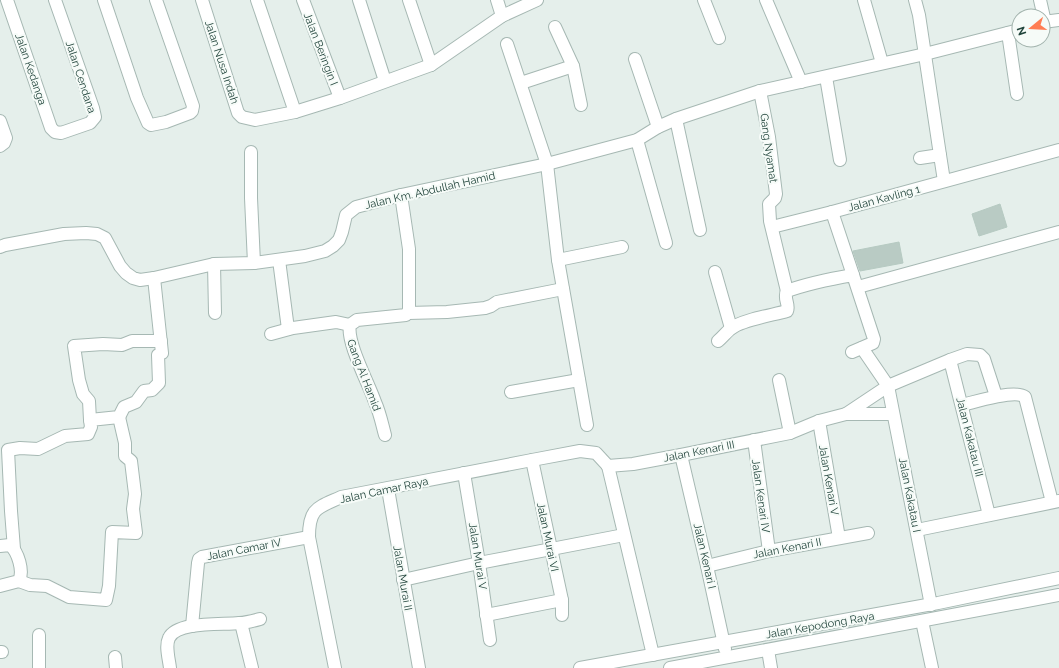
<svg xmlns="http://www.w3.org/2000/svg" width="1059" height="668" viewBox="0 0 1059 668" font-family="Raleway,sans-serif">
	<rect width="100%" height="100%" fill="#e5efeb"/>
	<!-- building -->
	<g fill="#b9cbc4" stroke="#b6cac2">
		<polygon points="1000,204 1007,227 979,236 972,214"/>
		<polygon points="899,242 903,263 860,271 853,251"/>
	</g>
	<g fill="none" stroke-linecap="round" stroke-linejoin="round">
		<!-- minor casing -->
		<g stroke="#a6b8b3" stroke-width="14">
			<g id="minor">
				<polyline points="7,0 51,128 55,132 61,133 90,123 95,117 93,108 55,0"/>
				<polyline points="104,0 137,98 148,123 151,125 166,122 190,113 192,111 193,106 156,0"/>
				<polyline points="202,0 238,113 242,117 255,120 295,112 340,98 431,65 502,16 537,0"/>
				<polyline points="257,0 295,112"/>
				<polyline points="303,0 340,98"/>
				<polyline points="359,0 385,81"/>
				<polyline points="409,0 431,65"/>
				<polyline points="497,0 502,16"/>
				<polyline points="704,0 719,38"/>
				<polyline points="766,0 801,82"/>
				<polyline points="864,0 882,63"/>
				<polyline points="915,0 919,15 940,155 920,158"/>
				<polyline points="1040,0 1045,22"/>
				<polyline points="1043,22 1059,20"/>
				<polyline points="555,27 573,66 581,105"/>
				<polyline points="1008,33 1017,94"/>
				<polyline points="507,44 547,164 558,260 587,425"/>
				<polyline points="635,59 658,127"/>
				<polyline points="826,77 840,160"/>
				<polyline points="521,83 573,66"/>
				<polyline points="760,91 769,137 776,194 775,198 769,204 770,221 787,291"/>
				<polyline points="676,119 700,230"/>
				<polyline points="0,121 6,138 4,143 0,146"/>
				<polyline points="637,140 666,243"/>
				<polyline points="251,152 251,198 254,263"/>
				<polyline points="940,155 944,181"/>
				<polyline points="832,212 853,275"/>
				<polyline points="772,227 832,212 1059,150"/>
				<polyline points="0,247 5,245 64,234 86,233 97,234 105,238 120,266 126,273 133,278 140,280 154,278 214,264 254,263 305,256 325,251 333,246 339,240 342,232 346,215 356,207 401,195 547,164 637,140 658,127 676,119 760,91 925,54 1019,30"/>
				<polyline points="279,260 288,329"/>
				<polyline points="558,260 622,247"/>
				<polyline points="214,264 215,313"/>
				<polyline points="715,272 731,328"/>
				<polyline points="858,287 1059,232"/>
				<polyline points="408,313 447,312 485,308 491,306 497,302 563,289"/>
				<polyline points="271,334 293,328 336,322 350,325"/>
				<path d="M 718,341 C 723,337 727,331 732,328 C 742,320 773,315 787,311 C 790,305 783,298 787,291 C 809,283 830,279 853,275 L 874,339 L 873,343 L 852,352"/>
				<polyline points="862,348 888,386 931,605"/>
				<polyline points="950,360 989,515"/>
				<polyline points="779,380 790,433"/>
				<polyline points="511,392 579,380"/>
				<path d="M 962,405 C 975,402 1015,389 1025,397 L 1052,502"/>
				<polyline points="846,414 888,386 950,360 967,354 980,355 984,359 996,396"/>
				<polyline points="90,420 89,401 83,394 79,380 74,346 103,344 122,345 132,341 161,341"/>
				<polyline points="819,421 839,538"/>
				<path d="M 385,435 C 382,424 380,413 375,402 C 369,384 346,342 350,325 L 357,320 L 406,315 L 409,310 L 409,249 L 401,195"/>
				<polyline points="754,440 769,551"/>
				<polyline points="681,455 707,566 725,649"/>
				<polyline points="532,460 562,600 562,615"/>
				<polyline points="608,466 633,464 681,455 790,433 819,421 846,414 893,414"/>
				<polyline points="608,466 653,655"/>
				<polyline points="464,473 479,563 490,640"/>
				<polyline points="388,489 419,668"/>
				<polyline points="917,530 1059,501"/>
				<path d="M 0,546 L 10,545 C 18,552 24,571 19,581 L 0,586"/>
				<polyline points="14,549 11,511 8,450 20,448 38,449 65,436 88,434 91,427 90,420 119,417 124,407 136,402 144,391 152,390 159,383 158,355 162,353 154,278"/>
				<polyline points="707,566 769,551 868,533"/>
				<polyline points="403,580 479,563 624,535"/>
				<polyline points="19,581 30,585 47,586 69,597 106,600 109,586 112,532 136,533 133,509 135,494 131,461 125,456 125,443 119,417"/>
				<polyline points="486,615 562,600"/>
				<polyline points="922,621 932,668"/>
				<polyline points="241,623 252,668"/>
				<polyline points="192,626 198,563 199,559 202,557 309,537"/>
				<polyline points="768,650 771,668"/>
				<polyline points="0,652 2,652"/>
				<polyline points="115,657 116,668"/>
				<polyline points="39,668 39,635"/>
				<path d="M 170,668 C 169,659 165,646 169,638 C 177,621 223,625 239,623 C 246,623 253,621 260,619"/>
				<path d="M 335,668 L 309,537 C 309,508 317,508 341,497 L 532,460 L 580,451 L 596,453 L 608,466"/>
				<polyline points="580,668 938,603 1059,578"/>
				<polyline points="670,668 1059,595"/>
			</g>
		</g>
		<!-- minor -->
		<use href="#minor" stroke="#fff" stroke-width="12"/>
	</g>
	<g text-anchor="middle" stroke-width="4" stroke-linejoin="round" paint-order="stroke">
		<!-- street labels -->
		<g font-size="11" fill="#21443b" stroke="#f6fbf8">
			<text transform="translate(321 49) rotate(69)" y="4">Jalan Beringin I</text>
			<text transform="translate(222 62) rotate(72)" y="4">Jalan Nusa Indah</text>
			<text transform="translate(31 69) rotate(71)" y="4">Jalan Kedanga</text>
			<text transform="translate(81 77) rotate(72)" y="4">Jalan Cendana</text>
			<text transform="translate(769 148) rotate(82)" y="4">Gang Nyamat</text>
			<text transform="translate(430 190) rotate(-13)" y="4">Jalan Km. Abdullah Hamid</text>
			<text transform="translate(884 198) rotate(-15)" y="4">Jalan Kavling 1</text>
			<text transform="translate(364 375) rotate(69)" y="4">Gang Al Hamid</text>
			<text transform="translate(970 437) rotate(76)" y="4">Jalan Kakatau III</text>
			<text transform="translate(699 451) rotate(-11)" y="4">Jalan Kenari III</text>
			<text transform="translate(829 480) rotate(80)" y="4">Jalan Kenari V</text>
			<text transform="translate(384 490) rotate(-12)" y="4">Jalan Camar Raya</text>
			<text transform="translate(910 495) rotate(79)" y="4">Jalan Kakatau I</text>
			<text transform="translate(761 496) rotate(82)" y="4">Jalan Kenari IV</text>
			<text transform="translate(548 537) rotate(78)" y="4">Jalan Murai VI</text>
			<text transform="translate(787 548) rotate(-11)" y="4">Jalan Kenari II</text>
			<text transform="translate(244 549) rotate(-11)" y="4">Jalan Camar IV</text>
			<text transform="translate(478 556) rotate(81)" y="4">Jalan Murai V</text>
			<text transform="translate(705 556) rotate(77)" y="4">Jalan Kenari I</text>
			<text transform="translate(403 578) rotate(80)" y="4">Jalan Murai II</text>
			<text transform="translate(820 625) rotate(-10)" y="4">Jalan Kepodong Raya</text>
		</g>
	</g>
	<!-- north arrow -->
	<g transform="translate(1031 28) rotate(252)"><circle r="19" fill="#f6fbf8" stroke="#a1b2ac"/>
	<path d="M0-3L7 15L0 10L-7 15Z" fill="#ff7d53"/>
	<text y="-6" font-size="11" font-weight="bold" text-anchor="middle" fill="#21443b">N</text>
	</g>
</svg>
